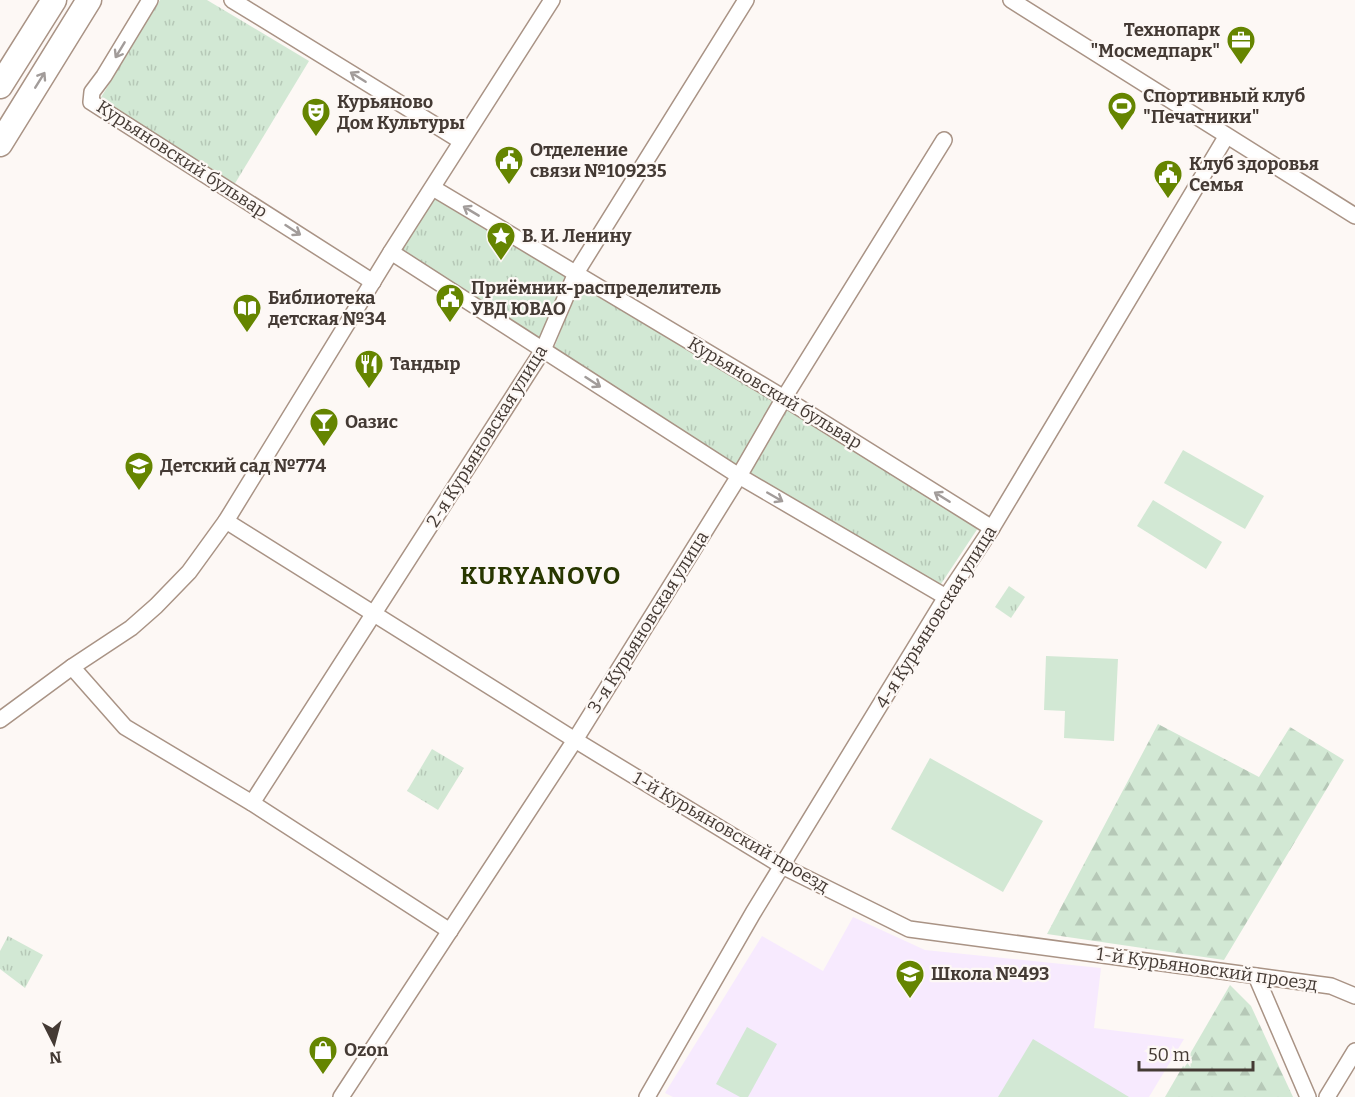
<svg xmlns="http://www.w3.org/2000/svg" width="1355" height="1097" viewBox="0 0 1355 1097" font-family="Bitter,serif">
	<defs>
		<pattern id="grass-tufts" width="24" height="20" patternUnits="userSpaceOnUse" patternTransform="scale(1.5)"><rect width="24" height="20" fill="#d2e8d4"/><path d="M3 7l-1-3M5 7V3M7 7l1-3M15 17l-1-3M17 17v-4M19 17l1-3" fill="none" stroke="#b6c8b7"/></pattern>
		<pattern id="forest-firs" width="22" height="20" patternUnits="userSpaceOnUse" patternTransform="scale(1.5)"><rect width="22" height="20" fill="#d2e8d4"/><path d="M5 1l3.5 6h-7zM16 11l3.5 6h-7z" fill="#b6c8b7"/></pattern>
	</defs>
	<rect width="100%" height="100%" fill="#fdf8f5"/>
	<!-- education -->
	<polygon fill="#f7eafe" points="853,917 925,950 1101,968 1094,1028 1184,1039 1149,1097 673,1097 665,1093 762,936 823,971"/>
	<!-- grass -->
	<g fill="url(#grass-tufts)">
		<polygon points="160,0 207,0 309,61 234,185 97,104"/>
		<polygon points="432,197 566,277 541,341 399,249"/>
		<polygon points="579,284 775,400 736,467 554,348"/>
		<polygon points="787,410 978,528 939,587 750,474"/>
		<polygon points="1009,586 1025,597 1011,618 995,607"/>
		<polygon points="432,749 464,768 438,810 407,791"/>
		<polygon points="8,936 43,955 25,988 0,969 0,951"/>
	</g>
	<!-- forest -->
	<g fill="url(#forest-firs)">
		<polygon points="1158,724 1259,777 1290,727 1344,760 1224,960 1047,934"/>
		<polygon points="1230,985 1251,1006 1293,1097 1165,1097"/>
	</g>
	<!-- garden -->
	<g fill="#d2e8d4">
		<polygon points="1183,450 1264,496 1245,529 1164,483"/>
		<polygon points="1153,500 1222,542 1206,569 1137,526"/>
		<polygon points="1046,656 1118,659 1114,741 1064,738 1065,711 1044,710"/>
		<polygon points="930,758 1043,821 1003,892 891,829"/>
		<polygon points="747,1027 777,1044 748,1097 740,1097 716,1084"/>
		<polygon points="1033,1039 1129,1097 998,1097"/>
	</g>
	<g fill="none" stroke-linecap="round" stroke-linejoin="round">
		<!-- street casing -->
		<g stroke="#a99385" stroke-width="18">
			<g id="street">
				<polyline points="150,0 104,76 92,92 91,102 373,282"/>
				<polyline points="232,0 461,141"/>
				<polyline points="1011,0 1355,216"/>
				<polyline points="433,188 784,398 992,528"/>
				<polyline points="391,252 739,476 946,597"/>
				<polyline points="226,521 575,740 782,866 909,929 1331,986 1355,996"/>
				<polyline points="72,667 125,727 252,803 450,931"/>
				<polyline points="0,720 72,667 131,628 156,606 189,572 226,521 391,252 552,0"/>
				<polyline points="252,803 543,350 576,273 746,0"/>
				<polyline points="1256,976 1308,1097"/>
				<polyline points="341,1097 575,740 739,476 784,398 944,140"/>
				<polyline points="647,1097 753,913 946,597 992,528 1226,137"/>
				<polyline points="1327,1097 1355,1051"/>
			</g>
		</g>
		<!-- primary casing -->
		<g stroke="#a99385" stroke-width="27">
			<g id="primary">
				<polyline points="0,86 54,0"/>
				<polyline points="0,144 89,0"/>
			</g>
		</g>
		<!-- street -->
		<use href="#street" stroke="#fff" stroke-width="15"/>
		<!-- primary -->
		<use href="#primary" stroke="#fff" stroke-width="24"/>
	</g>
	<!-- one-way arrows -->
	<defs><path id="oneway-shaft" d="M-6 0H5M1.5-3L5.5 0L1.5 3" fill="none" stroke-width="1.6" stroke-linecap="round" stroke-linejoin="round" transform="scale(1.5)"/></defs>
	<g stroke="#a29c9a">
		<use href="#oneway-shaft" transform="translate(120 50) rotate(121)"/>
		<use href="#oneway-shaft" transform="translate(358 77) rotate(-148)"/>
		<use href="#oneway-shaft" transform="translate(40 80) rotate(-58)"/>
		<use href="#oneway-shaft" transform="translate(471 211) rotate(-149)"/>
		<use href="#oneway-shaft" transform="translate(293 230) rotate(33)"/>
		<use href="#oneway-shaft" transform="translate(593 382) rotate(33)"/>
		<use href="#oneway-shaft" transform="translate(775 497) rotate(30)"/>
		<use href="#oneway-shaft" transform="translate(942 497) rotate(-148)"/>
	</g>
	<!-- icons -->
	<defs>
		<g id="office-pin" transform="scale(1.5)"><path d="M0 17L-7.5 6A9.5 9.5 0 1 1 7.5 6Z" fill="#658500" stroke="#fdf8f5"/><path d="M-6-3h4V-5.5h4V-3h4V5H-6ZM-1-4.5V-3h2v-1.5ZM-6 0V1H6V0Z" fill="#fff"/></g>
		<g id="stadium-pin" transform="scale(1.5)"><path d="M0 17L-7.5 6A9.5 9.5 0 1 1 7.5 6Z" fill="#658500" stroke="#fdf8f5"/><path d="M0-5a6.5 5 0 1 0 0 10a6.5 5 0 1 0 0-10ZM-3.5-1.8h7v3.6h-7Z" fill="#fff"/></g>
		<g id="theatre-pin" transform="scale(1.5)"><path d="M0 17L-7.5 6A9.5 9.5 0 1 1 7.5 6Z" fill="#658500" stroke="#fdf8f5"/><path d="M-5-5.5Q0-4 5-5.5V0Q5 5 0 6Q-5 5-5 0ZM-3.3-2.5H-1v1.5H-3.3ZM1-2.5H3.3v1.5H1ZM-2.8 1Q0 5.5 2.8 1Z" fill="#fff"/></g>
		<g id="civic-pin" transform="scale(1.5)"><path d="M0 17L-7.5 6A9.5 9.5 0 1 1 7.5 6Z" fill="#658500" stroke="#fdf8f5"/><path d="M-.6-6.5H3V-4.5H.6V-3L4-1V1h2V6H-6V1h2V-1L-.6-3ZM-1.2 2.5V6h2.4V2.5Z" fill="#fff"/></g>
		<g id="sight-pin" transform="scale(1.5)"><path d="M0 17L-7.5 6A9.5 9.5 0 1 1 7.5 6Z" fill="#658500" stroke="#fdf8f5"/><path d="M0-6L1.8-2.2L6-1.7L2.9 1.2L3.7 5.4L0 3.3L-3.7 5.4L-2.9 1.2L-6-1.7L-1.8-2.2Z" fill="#fff"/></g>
		<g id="library-pin" transform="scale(1.5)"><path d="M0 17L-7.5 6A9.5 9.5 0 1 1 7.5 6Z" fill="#658500" stroke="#fdf8f5"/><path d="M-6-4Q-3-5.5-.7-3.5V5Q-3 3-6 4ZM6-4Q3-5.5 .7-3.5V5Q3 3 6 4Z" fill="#fff"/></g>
		<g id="restaurant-pin" transform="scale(1.5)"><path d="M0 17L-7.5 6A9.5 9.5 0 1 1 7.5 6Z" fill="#658500" stroke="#fdf8f5"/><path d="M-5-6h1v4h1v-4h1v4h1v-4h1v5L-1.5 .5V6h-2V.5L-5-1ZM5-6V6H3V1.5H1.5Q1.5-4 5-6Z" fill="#fff"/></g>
		<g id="bar-pin" transform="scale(1.5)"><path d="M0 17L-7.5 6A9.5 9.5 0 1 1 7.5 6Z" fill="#658500" stroke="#fdf8f5"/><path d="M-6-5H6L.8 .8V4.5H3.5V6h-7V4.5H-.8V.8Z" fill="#fff"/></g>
		<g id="school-pin" transform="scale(1.5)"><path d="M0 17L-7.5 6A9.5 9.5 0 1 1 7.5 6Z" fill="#658500" stroke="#fdf8f5"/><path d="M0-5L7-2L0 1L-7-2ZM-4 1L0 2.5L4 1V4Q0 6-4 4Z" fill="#fff"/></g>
		<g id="shop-pin" transform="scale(1.5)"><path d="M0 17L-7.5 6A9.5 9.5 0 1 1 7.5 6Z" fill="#658500" stroke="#fdf8f5"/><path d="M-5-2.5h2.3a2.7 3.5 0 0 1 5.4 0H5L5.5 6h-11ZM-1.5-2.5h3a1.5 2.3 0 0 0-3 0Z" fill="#fff"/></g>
	</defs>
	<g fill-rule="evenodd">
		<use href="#office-pin" x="1241" y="40"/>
		<use href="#stadium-pin" x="1122" y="106"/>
		<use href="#theatre-pin" x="316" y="112"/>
		<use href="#civic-pin" x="509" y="160"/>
		<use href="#civic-pin" x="1168" y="174"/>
		<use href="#sight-pin" x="501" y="236"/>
		<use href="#civic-pin" x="450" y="298"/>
		<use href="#library-pin" x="247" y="308"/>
		<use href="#restaurant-pin" x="369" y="364"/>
		<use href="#bar-pin" x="324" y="422"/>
		<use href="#school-pin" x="139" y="466"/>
		<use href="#school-pin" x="910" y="974"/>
		<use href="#shop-pin" x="323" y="1050"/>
	</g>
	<g text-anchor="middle" stroke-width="4.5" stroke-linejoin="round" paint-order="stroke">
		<!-- poi labels -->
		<g font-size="18" font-weight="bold" fill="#443a34" stroke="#fdf8f5" text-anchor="start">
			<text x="1220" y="36" text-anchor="end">Технопарк<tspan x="1220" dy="21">"Мосмедпарк"</tspan></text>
			<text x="1143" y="102">Спортивный клуб<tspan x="1143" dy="21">"Печатники"</tspan></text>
			<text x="337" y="108">Курьяново<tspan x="337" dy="21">Дом Культуры</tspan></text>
			<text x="530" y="156">Отделение<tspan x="530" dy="21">связи №109235</tspan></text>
			<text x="1189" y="170">Клуб здоровья<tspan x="1189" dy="21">Семья</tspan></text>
			<text x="522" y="242">В. И. Ленину</text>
			<text x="471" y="294">Приёмник-распределитель<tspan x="471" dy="21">УВД ЮВАО</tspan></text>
			<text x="268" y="304">Библиотека<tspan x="268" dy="21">детская №34</tspan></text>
			<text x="390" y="370">Тандыр</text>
			<text x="345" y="428">Оазис</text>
			<text x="160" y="472">Детский сад №774</text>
			<text x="931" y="980">Школа №493</text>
			<text x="344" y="1056">Ozon</text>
		</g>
		<!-- street labels -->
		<g font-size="18" fill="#443a34" stroke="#fdf8f5">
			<text transform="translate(182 159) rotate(33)" y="6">Курьяновский бульвар</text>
			<text transform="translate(775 393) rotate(31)" y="6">Курьяновский бульвар</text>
			<text transform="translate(487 436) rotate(-58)" y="6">2-я Курьяновская улица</text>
			<text transform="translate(936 617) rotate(-58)" y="6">4-я Курьяновская улица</text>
			<text transform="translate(648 622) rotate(-58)" y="6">3-я Курьяновская улица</text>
			<text transform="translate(731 832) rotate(30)" y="6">1-й Курьяновский проезд</text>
			<text transform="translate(1207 969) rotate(8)" y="6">1-й Курьяновский проезд</text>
		</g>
		<!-- district labels -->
		<g font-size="24" font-weight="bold" letter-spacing="1.5" fill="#283700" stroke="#fdf8f5">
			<text x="541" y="584">KURYANOVO</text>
		</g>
	</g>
	<!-- north arrow -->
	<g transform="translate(54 1043) rotate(174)" stroke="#fdf8f5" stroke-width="4.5" paint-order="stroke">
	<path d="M0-4.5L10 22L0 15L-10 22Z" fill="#443a34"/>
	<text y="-9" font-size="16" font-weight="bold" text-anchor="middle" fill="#443a34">N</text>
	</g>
	<!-- scale -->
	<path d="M1139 1061v9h114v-9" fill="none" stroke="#443a34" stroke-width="3"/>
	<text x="1148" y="1061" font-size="18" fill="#443a34" stroke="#fdf8f5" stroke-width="4.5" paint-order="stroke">50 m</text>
</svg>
